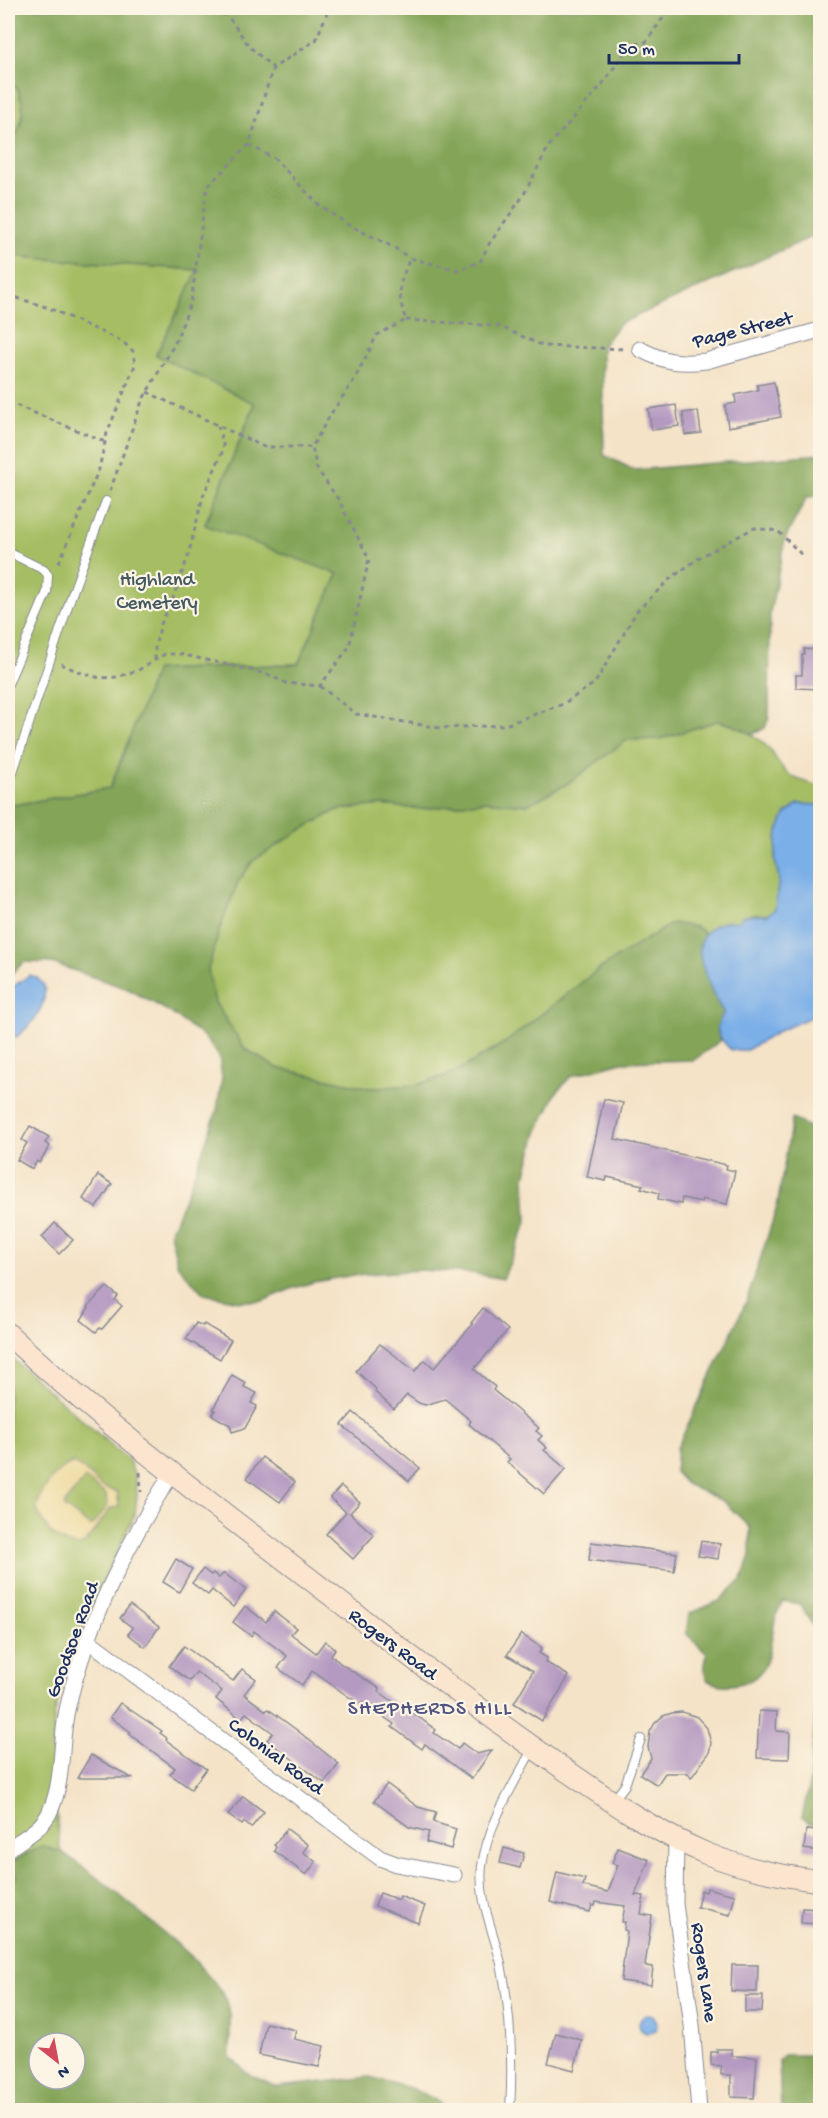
<svg xmlns="http://www.w3.org/2000/svg" width="828" height="2118" viewBox="0 0 828 2118" font-family="'Gochi Hand',sans-serif">
	<rect width="100%" height="100%" fill="#fcf5e5"/>
	<filter id="ink" filterUnits="userSpaceOnUse"><feTurbulence type="fractalNoise" baseFrequency=".0167" numOctaves="2"/><feDisplacementMap in="SourceGraphic" scale="12" xChannelSelector="R" yChannelSelector="G"/><feConvolveMatrix kernelMatrix="1 2 1 2 8 2 1 2 1" color-interpolation-filters="sRGB"/></filter>
	<filter id="wash" filterUnits="userSpaceOnUse"><feTurbulence type="fractalNoise" baseFrequency=".008" numOctaves="4" result="noise"/><feDisplacementMap in="SourceGraphic" scale="24" xChannelSelector="R" yChannelSelector="G"/><feGaussianBlur stdDeviation="1.35" result="paint"/><feColorMatrix in="noise" values="0 0 0 0 0 0 0 0 0 0 0 0 0 0 0 0 0 1.4 0 .05"/><feComposite in="paint" operator="in"/></filter>
	<g filter="url(#wash)">
		<rect width="100%" height="100%" fill="#f4e3c7"/>
		<!-- green -->
		<g fill="#a5be63" stroke="#607660" stroke-width="1.5">
			<path d="M 8,85 L 17,87 C 25,108 25,116 15,137 L 8,138 Z"/>
			<polygon points="8,256 198,270 156,355 255,403 205,524 338,574 298,664 156,670 110,788 8,806"/>
			<path d="M 717,721 C 737,725 755,734 769,749 C 775,756 780,766 786,772 C 795,780 809,783 820,786 L 820,805 L 798,804 L 785,815 L 778,832 L 775,860 L 779,878 L 775,909 L 767,915 L 751,914 L 738,922 L 715,925 L 704,933 L 696,927 L 599,969 L 506,1042 L 456,1072 L 417,1085 L 370,1088 L 277,1068 L 245,1049 L 215,1003 L 207,970 L 219,931 L 238,882 L 253,860 L 299,831 L 337,810 L 381,805 L 423,809 L 486,801 L 527,805 L 627,740 L 660,739 Z"/>
			<polygon points="8,1355 129,1461 135,1477 137,1494 135,1514 98,1592 69,1664 54,1716 52,1769 66,1910 39,2043 8,2060"/>
		</g>
		<!-- forest -->
		<g fill="#84a559" stroke="#506a5c" stroke-width="1.5" fill-rule="evenodd">
			<path d="M 8,8 L 820,8 L 820,233 L 619,324 L 602,346 L 604,455 L 634,470 L 820,454 L 820,496 L 807,497 L 785,539 L 770,613 L 769,717 L 765,728 L 753,734 L 730,724 L 717,721 L 660,739 L 627,740 L 567,784 L 527,805 L 486,801 L 423,809 L 381,805 L 337,810 L 299,831 L 253,861 L 238,882 L 219,931 L 208,970 L 215,1003 L 245,1049 L 277,1068 L 370,1088 L 417,1085 L 456,1072 L 506,1042 L 599,969 L 672,923 L 696,927 L 704,933 L 700,946 L 713,993 L 724,1013 L 718,1034 L 721,1040 L 694,1060 L 622,1062 L 571,1076 L 556,1093 L 537,1133 L 525,1177 L 527,1222 L 503,1279 L 471,1273 L 420,1270 L 354,1275 L 314,1282 L 291,1289 L 263,1301 L 239,1301 L 204,1294 L 178,1266 L 170,1233 L 192,1180 L 217,1110 L 222,1078 L 219,1056 L 204,1037 L 168,1011 L 128,989 L 52,963 L 24,962 L 8,977 L 8,806 L 110,788 L 156,670 L 298,664 L 338,574 L 205,525 L 255,404 L 156,355 L 198,270 L 8,256 L 8,138 L 15,137 C 25,116 25,108 17,87 L 8,85 Z"/>
			<path d="M 792,1119 L 820,1132 L 820,1823 L 809,1823 L 802,1817 L 809,1785 L 815,1722 L 818,1647 L 817,1633 L 800,1604 L 783,1601 C 764,1629 781,1677 738,1684 C 726,1686 718,1686 707,1680 L 704,1670 L 707,1654 L 686,1633 L 689,1614 L 719,1601 L 742,1579 L 750,1555 L 750,1527 L 723,1501 L 686,1484 L 675,1472 L 677,1448 L 747,1300 L 777,1207 Z"/>
			<path d="M 41,1846 L 62,1852 L 110,1887 L 190,1955 L 223,1993 L 230,2014 L 230,2057 L 248,2074 L 277,2087 L 370,2077 L 410,2088 L 437,2100 L 448,2110 L 8,2110 L 8,1883 L 16,1877 L 9,1864 ZM 39,2043 L 75,2043 L 75,2079 L 39,2079 Z"/>
			<polygon points="784,2055 820,2055 820,2110 781,2110 779,2060"/>
		</g>
		<!-- sand -->
		<path fill="#eeda9e" stroke="#84847e" stroke-width="1.5" fill-rule="evenodd" d="M 72,1463 C 88,1467 98,1492 117,1491 L 119,1507 L 111,1508 L 86,1542 L 80,1546 C 57,1544 46,1530 37,1510 C 38,1494 56,1468 72,1463 ZM 85,1478 L 106,1495 L 107,1507 L 92,1526 L 89,1525 L 64,1507 L 65,1503 Z"/>
		<!-- water -->
		<g fill="#7aafe8" stroke="#4a6fa3" stroke-width="1.5">
			<path d="M 798,804 L 820,805 L 820,1013 L 781,1030 L 747,1050 L 731,1050 C 718,1037 712,1030 724,1013 C 715,1000 698,963 700,947 C 701,938 704,933 711,928 C 720,922 728,920 738,922 L 743,916 L 767,915 L 775,909 L 779,878 L 775,860 L 778,832 L 785,815 Z"/>
			<path d="M 30,975 L 37,978 L 44,985 C 49,1009 26,1031 8,1043 L 8,990 Z"/>
			<circle cx="648" cy="2024" r="9"/>
		</g>
		<g id="blocks">
			<!-- building -->
			<g fill="#b499c1">
				<polygon points="774,382 781,417 728,427 725,405 736,403 735,395 758,390 757,385"/>
				<polygon points="676,405 679,426 652,430 648,409"/>
				<polygon points="698,411 701,433 685,435 683,413"/>
				<polygon points="804,649 820,650 820,689 796,688 796,675 802,675 802,655 804,654"/>
				<polygon points="604,1099 623,1103 615,1139 727,1165 726,1169 735,1171 727,1204 702,1199 701,1202 682,1198 681,1204 658,1199 659,1193 641,1188 643,1185 607,1177 606,1181 587,1177"/>
				<polygon points="30,1126 49,1137 45,1143 50,1146 39,1163 37,1161 32,1169 17,1160 27,1143 22,1140"/>
				<polygon points="98,1175 112,1184 96,1208 83,1199"/>
				<polygon points="55,1223 73,1240 59,1254 42,1237"/>
				<polygon points="107,1287 118,1296 115,1300 122,1306 102,1329 100,1328 96,1332 81,1320 89,1307 88,1306"/>
				<polygon points="483,1308 508,1330 474,1369 495,1387 493,1390 539,1428 536,1431 542,1436 538,1440 547,1448 544,1450 566,1469 544,1494 507,1462 510,1459 469,1424 471,1421 445,1399 425,1405 419,1403 407,1395 394,1409 375,1392 376,1389 356,1371 380,1344 415,1371 425,1360 434,1368 473,1324 471,1323"/>
				<polygon points="196,1323 203,1326 204,1324 231,1340 220,1359 186,1339"/>
				<polygon points="232,1375 246,1383 244,1387 257,1393 251,1403 257,1406 245,1428 232,1432 230,1425 212,1415 215,1410 213,1409"/>
				<polygon points="353,1412 420,1468 409,1481 342,1425"/>
				<polygon points="262,1457 295,1482 280,1502 247,1478"/>
				<polygon points="341,1486 360,1502 350,1513 374,1535 353,1559 326,1534 346,1512 330,1498"/>
				<polygon points="701,1541 720,1544 718,1559 698,1556"/>
				<polygon points="591,1542 677,1553 674,1571 589,1560"/>
				<polygon points="176,1559 192,1569 179,1592 163,1582"/>
				<polygon points="203,1569 211,1575 213,1573 219,1578 224,1573 246,1590 233,1607 212,1590 208,1595 192,1583"/>
				<polygon points="130,1605 159,1627 145,1647 128,1634 133,1628 120,1618"/>
				<polygon points="245,1606 266,1622 274,1611 296,1628 291,1634 316,1653 325,1641 335,1649 331,1655 341,1664 379,1688 378,1691 411,1714 413,1713 436,1730 434,1733 458,1749 462,1743 477,1754 492,1750 472,1779 425,1744 422,1749 392,1727 394,1724 361,1702 360,1704 349,1697 312,1671 302,1685 278,1668 287,1656 254,1631 251,1636 233,1622"/>
				<polygon points="521,1634 542,1648 539,1653 547,1658 545,1662 569,1676 542,1721 514,1703 533,1671 507,1655"/>
				<polygon points="184,1646 233,1681 242,1669 256,1679 244,1694 266,1711 268,1709 298,1731 339,1764 324,1783 267,1740 273,1733 246,1713 241,1719 216,1699 222,1691 196,1672 190,1681 169,1666"/>
				<polygon points="120,1703 162,1731 160,1733 167,1738 166,1740 206,1769 191,1789 170,1774 175,1768 129,1734 131,1732 110,1717"/>
				<polygon points="759,1711 777,1712 776,1731 790,1732 789,1759 757,1758"/>
				<polygon points="682,1712 697,1717 707,1728 711,1743 709,1753 691,1778 688,1773 665,1773 657,1785 640,1774 651,1758 648,1747 650,1732 655,1723 663,1716 672,1713"/>
				<polygon points="91,1755 132,1778 77,1778"/>
				<polygon points="387,1784 418,1807 436,1812 433,1822 456,1829 451,1849 426,1842 429,1832 409,1827 374,1801"/>
				<polygon points="243,1796 264,1812 251,1828 244,1822 242,1825 228,1815"/>
				<polygon points="287,1829 308,1845 303,1852 316,1862 306,1875 274,1851 276,1847 274,1845"/>
				<polygon points="806,1830 820,1831 820,1851 804,1849"/>
				<polygon points="504,1848 524,1853 520,1868 500,1863"/>
				<polygon points="618,1848 649,1860 635,1895 644,1896 641,1914 652,1916 645,1966 653,1967 651,1985 621,1981 627,1931 624,1930 625,1922 622,1922 625,1906 596,1902 595,1906 592,1905 590,1912 550,1902 557,1872 585,1879 583,1886 608,1892 618,1865 612,1863"/>
				<polygon points="707,1888 735,1895 730,1915 697,1907 701,1890 706,1892"/>
				<polygon points="380,1893 399,1900 400,1896 425,1906 418,1923 375,1906"/>
				<polygon points="802,1908 820,1909 820,1924 801,1923"/>
				<polygon points="732,1965 758,1965 757,1992 731,1991"/>
				<polygon points="745,1996 763,1996 762,2012 745,2012"/>
				<polygon points="266,2023 296,2030 294,2039 324,2046 319,2067 259,2055"/>
				<polygon points="556,2033 582,2040 574,2070 548,2063"/>
				<polygon points="717,2049 732,2049 732,2056 757,2057 754,2098 731,2097 731,2075 721,2075 721,2066 711,2065 711,2052 717,2052"/>
			</g>
		</g>
	</g>
	<g filter="url(#ink)">
		<use href="#blocks" fill-opacity="0" stroke="#888992" stroke-width="1.5"/>
		<g fill="none" stroke-linecap="round" stroke-linejoin="round">
			<!-- service casing -->
			<g stroke="#888992" stroke-width="10">
				<g id="service">
					<polyline points="8,552 44,570 48,575 47,592 8,684"/>
					<polyline points="8,787 71,597 106,501"/>
					<polyline points="614,1800 625,1785 641,1739"/>
					<path d="M 510,2110 C 513,2061 511,2013 501,1964 C 494,1932 478,1900 482,1866 C 487,1826 514,1784 533,1748"/>
				</g>
			</g>
			<!-- minor casing -->
			<g stroke="#888992" stroke-width="17">
				<g id="minor">
					<path d="M 640,349 C 663,362 680,364 706,361 L 820,330"/>
					<polyline points="89,1641 380,1858 396,1864 454,1875"/>
					<polyline points="676,1840 675,1904 692,2025 699,2110"/>
					<path d="M 8,1849 C 24,1838 44,1828 51,1809 C 64,1779 60,1742 67,1710 C 85,1629 127,1543 172,1473"/>
				</g>
			</g>
			<!-- secondary casing -->
			<g stroke="#888992" stroke-width="23">
				<path id="secondary" d="M 8,1334 C 108,1428 219,1509 328,1593 C 406,1653 483,1713 564,1769 C 609,1800 654,1831 705,1853 C 741,1868 781,1876 820,1881"/>
			</g>
			<!-- path -->
			<g stroke="#888992" stroke-width="3" stroke-dasharray="4.5 4.5" stroke-linecap="butt">
				<polyline points="215,8 229,18 250,47 273,68"/>
				<polyline points="249,145 275,159 318,204 347,224 393,247 410,258"/>
				<polyline points="8,295 49,308 123,342 133,351 135,365 107,433 99,469 57,567"/>
				<polyline points="406,320 498,326 544,346 626,349"/>
				<polyline points="147,392 264,447 312,447"/>
				<polyline points="8,402 105,442"/>
				<polyline points="110,491 142,401 175,343 191,302 207,187 249,145 273,68 316,40 329,8"/>
				<polyline points="155,660 155,646 161,624 173,598 188,556 203,496 224,448 218,426"/>
				<path d="M 61,664 L 79,672 L 100,678 L 116,677 L 137,671 L 165,654 L 180,654 L 267,674 L 286,683 L 320,686 L 349,647 L 369,559 L 338,499 L 317,469 L 312,447 L 330,415 L 354,380 L 377,335 L 406,320 C 396,291 399,285 410,258 L 458,270 L 480,262 L 489,244 L 523,196 L 549,146 L 601,86 L 630,45 L 646,42 L 670,8"/>
				<polyline points="320,686 356,714 440,728 505,725 563,704 595,683 637,611 670,579 700,557 754,528 778,531 802,555"/>
				<polyline points="140,1472 141,1492"/>
			</g>
			<!-- service -->
			<use href="#service" stroke="#fff" stroke-width="8"/>
			<!-- minor -->
			<use href="#minor" stroke="#fff" stroke-width="15"/>
			<!-- secondary -->
			<use href="#secondary" stroke="#fce5cf" stroke-width="21"/>
		</g>
	</g>
	<g text-anchor="middle" stroke-width="4.5" stroke-linejoin="round" paint-order="stroke">
		<!-- street labels -->
		<g font-size="20" fill="#1b2f5e" stroke="#fcf5e5">
			<text transform="translate(742 328) rotate(-14)" y="7">Page Street</text>
			<text transform="translate(71 1639) rotate(-70)" y="7">Goodsoe Road</text>
			<text transform="translate(394 1643) rotate(37)" y="7">Rogers Road</text>
			<text transform="translate(277 1755) rotate(37)" y="7">Colonial Road</text>
			<text transform="translate(706 1972) rotate(82)" y="7">Rogers Lane</text>
		</g>
		<!-- park labels -->
		<g font-size="20" fill="#445a60" stroke="#fcf5e5">
			<text x="157" y="585">Highland<tspan x="157" dy="23">Cemetery</tspan></text>
		</g>
		<!-- neighbourhood labels -->
		<g font-size="21" letter-spacing="1.5" fill="#515481" stroke="#fcf5e5">
			<text x="430" y="1714">SHEPHERDS HILL</text>
		</g>
	</g>
	<!-- margin -->
	<rect width="828" height="2118" fill="none" stroke="#fcf5e5" stroke-width="30"/>
	<!-- north arrow -->
	<g transform="translate(57 2061) rotate(149)"><circle r="28" fill="#fcf5e5" stroke="#a2a6af" stroke-width="1.5"/>
	<path d="M0-4.5L10 22L0 15L-10 22Z" fill="#d1495b"/>
	<text y="-9" font-size="16" font-weight="bold" text-anchor="middle" fill="#1b2f5e">N</text>
	</g>
	<!-- scale -->
	<path d="M609 54v9h130v-9" fill="none" stroke="#1b2f5e" stroke-width="3"/>
	<text x="618" y="54" font-size="18" fill="#1b2f5e" stroke="#fcf5e5" stroke-width="4.5" paint-order="stroke">50 m</text>
</svg>
